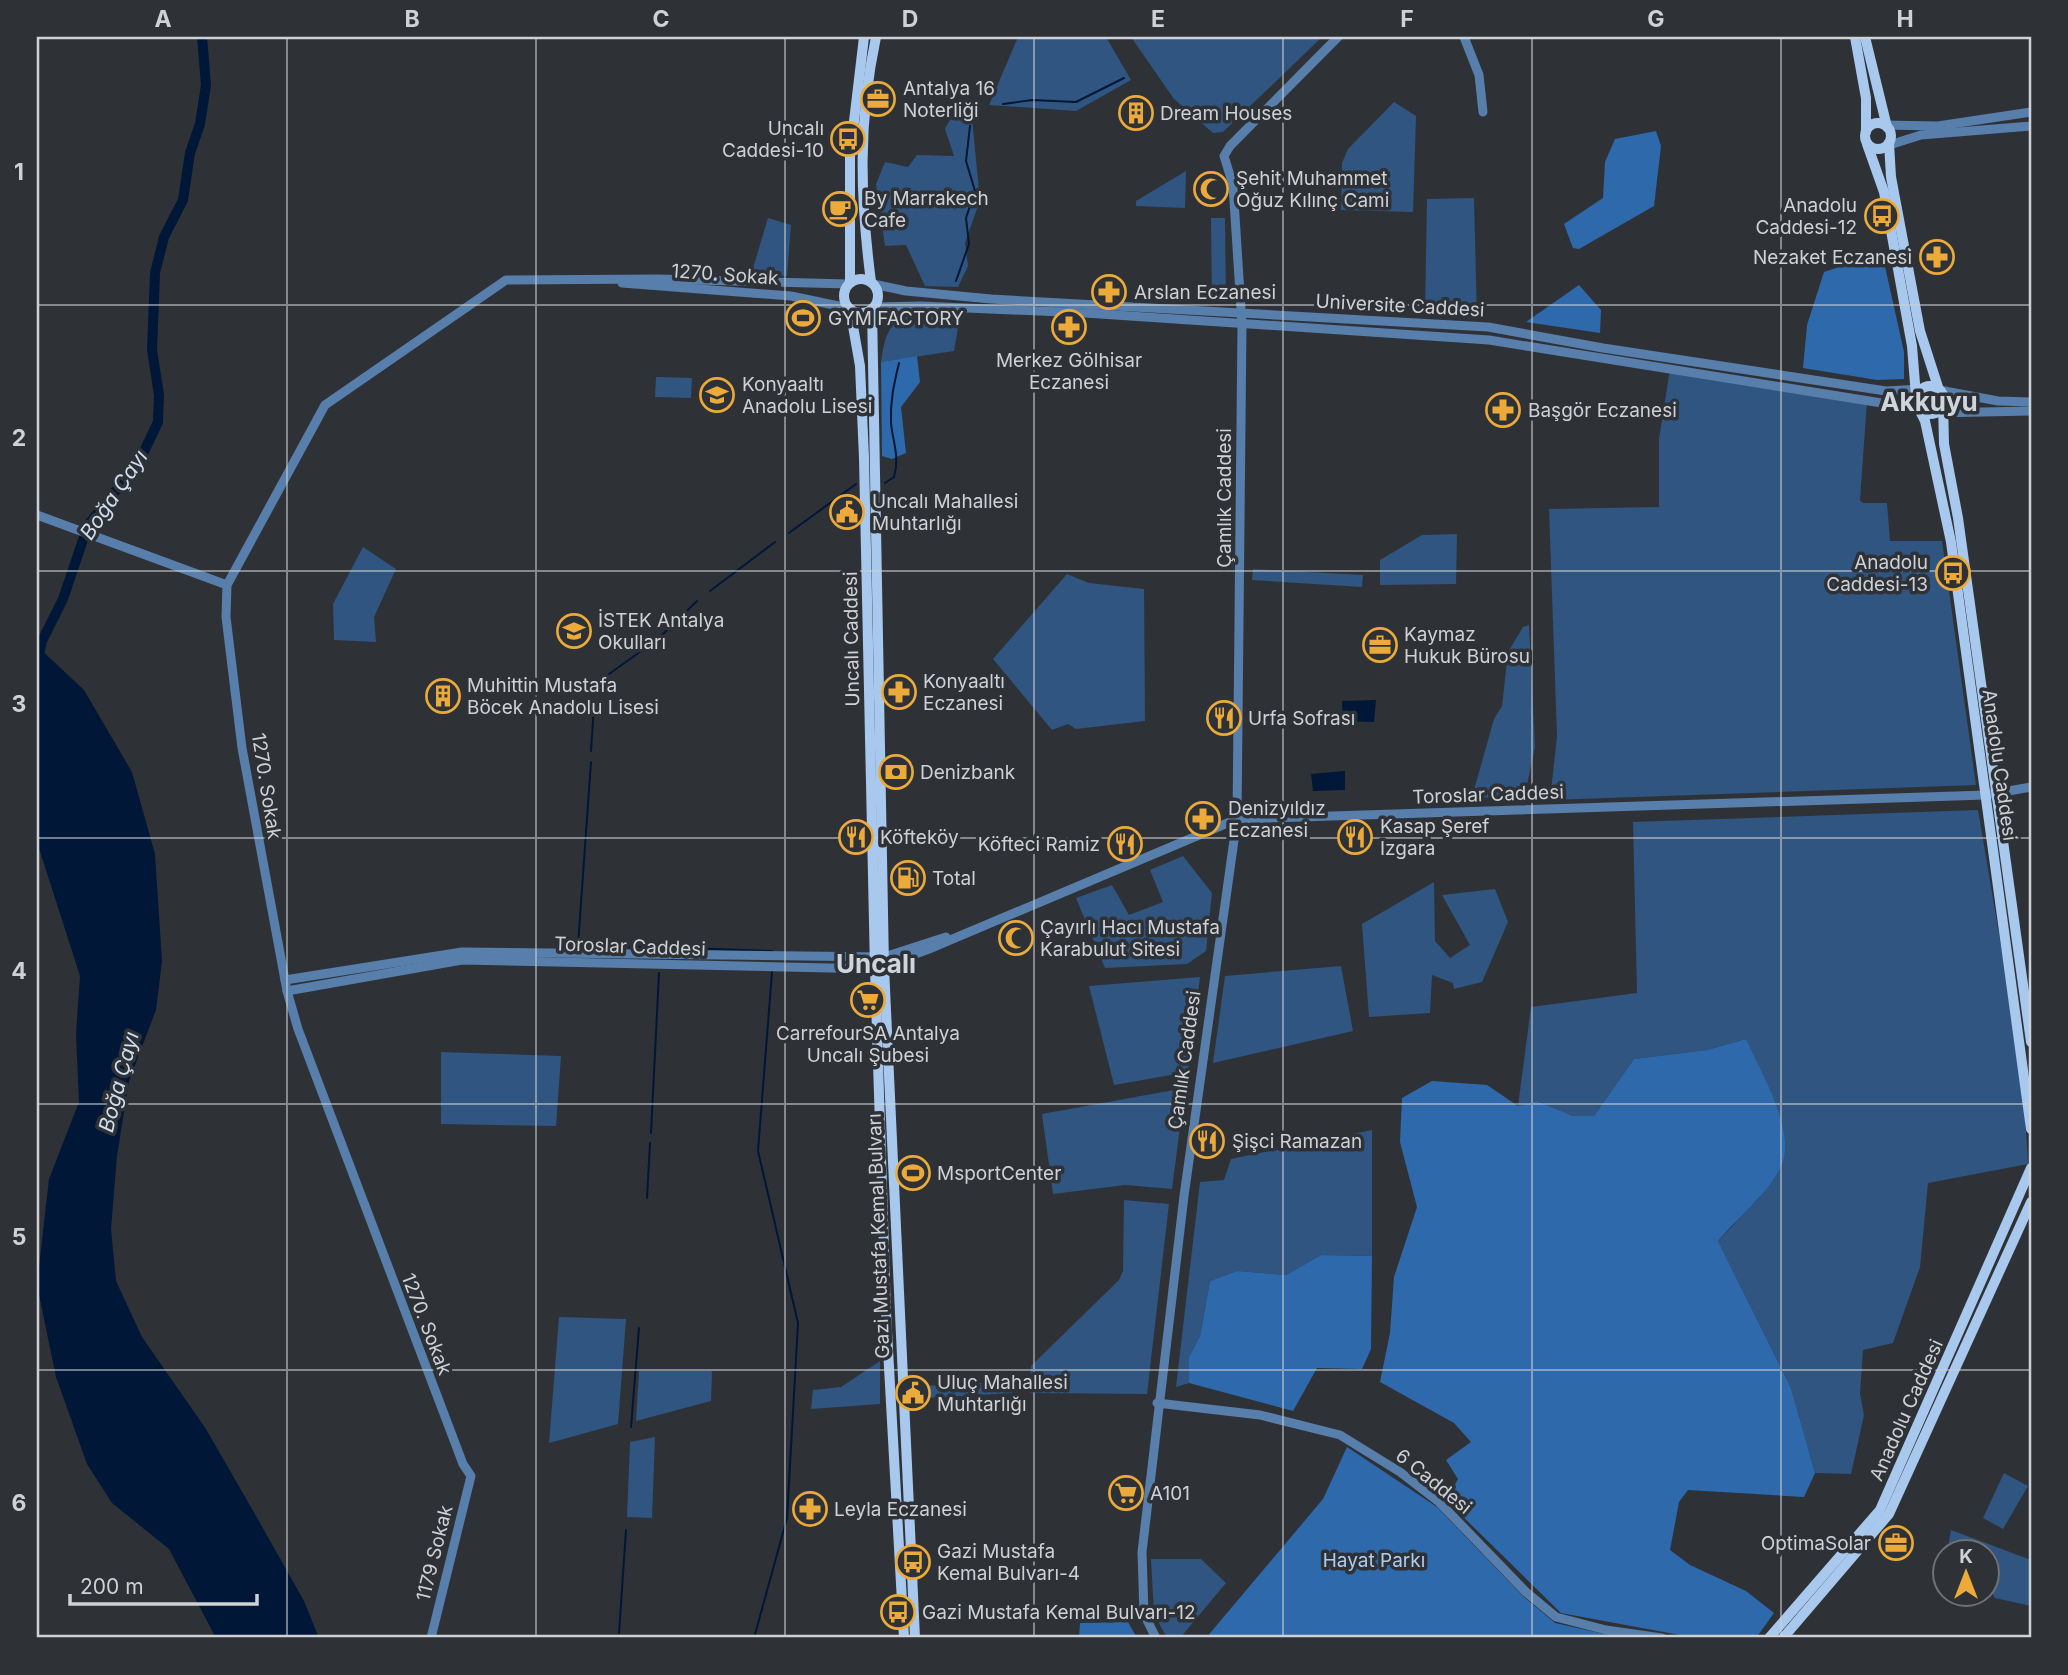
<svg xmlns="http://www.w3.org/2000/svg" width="2068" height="1675" viewBox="0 0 2068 1675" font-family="Inter,sans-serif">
	<rect width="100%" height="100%" fill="#2e3237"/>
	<!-- green -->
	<g fill="#2f5580">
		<polygon points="1018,37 1106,37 1131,80 1076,111 989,105"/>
		<polygon points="1131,37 1322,37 1223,132 1213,133 1174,99"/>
		<polygon points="1394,102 1416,116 1413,212 1341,210 1342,163 1348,149"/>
		<polygon points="951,118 972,119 980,200 965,243 968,266 958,287 925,286 906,245 885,246 876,184 885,162 908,167 917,155 954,156 945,129"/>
		<polygon points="1186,171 1185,208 1136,206 1136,201"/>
		<polygon points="1474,198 1477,319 1425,315 1427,199"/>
		<polygon points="768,218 791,225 787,276 751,275"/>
		<polygon points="1211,218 1225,218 1226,302 1212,302"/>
		<path d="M 907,314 L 960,317 L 954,351 L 881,362 C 884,341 887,324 907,314 Z"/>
		<polygon points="1670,369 1867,401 1860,500 1863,503 1887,503 1890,541 1942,541 1976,785 1550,800 1557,736 1549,509 1659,507 1659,439"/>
		<polygon points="656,377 692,378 691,398 655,397"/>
		<polygon points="1457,534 1456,584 1380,585 1380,560 1422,535"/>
		<polygon points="363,547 396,569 374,617 376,642 334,640 333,604"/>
		<polygon points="1253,569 1363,575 1362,587 1252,580"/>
		<polygon points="1067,574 1089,583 1144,589 1145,721 1076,729 1068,724 1052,730 993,659"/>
		<polygon points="1529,625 1535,747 1524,799 1472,797 1494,719 1502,706 1508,652 1523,627"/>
		<polygon points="1978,810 2003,958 2025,1115 2028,1164 1928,1183 1920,1267 1893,1343 1863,1350 1860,1394 1864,1415 1851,1474 1815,1473 1791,1388 1718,1241 1760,1197 1746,1039 1707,1050 1634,1059 1594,1116 1573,1116 1537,1101 1518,1106 1531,1007 1637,993 1633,822"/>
		<polygon points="1183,856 1212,893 1206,951 1187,964 1105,968 1076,898 1112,885 1129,915 1163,902 1150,870"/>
		<polygon points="1434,882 1435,941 1450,958 1470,945 1442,895 1495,889 1508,922 1482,982 1454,989 1453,983 1432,975 1430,1013 1369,1017 1362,924"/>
		<polygon points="1341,966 1353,1031 1213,1063 1225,976"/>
		<polygon points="1200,977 1188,1072 1114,1085 1089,986"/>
		<polygon points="441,1052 561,1056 556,1126 441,1124"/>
		<polygon points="1185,1088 1172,1189 1125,1185 1053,1194 1042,1114"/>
		<polygon points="1372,1130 1372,1256 1321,1255 1286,1275 1237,1271 1210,1281 1200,1336 1189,1357 1189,1383 1176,1387 1200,1182 1224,1180 1231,1159"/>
		<polygon points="1124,1200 1169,1204 1147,1394 1030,1393 1031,1366 1119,1280 1123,1271"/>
		<polygon points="559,1317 626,1319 618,1424 549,1443"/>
		<polygon points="880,1361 880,1404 811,1409 813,1390 841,1387"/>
		<polygon points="639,1371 712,1371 711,1401 636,1421"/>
		<polygon points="1012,1381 1012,1393 908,1399 907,1387"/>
		<polygon points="655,1437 652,1518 627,1517 630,1442"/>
		<polygon points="2004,1473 2028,1486 2003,1529 1983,1518"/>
		<polygon points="1951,1530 2031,1560 2031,1606 1995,1598 1991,1592 1988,1593 1988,1552 1947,1552"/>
		<polygon points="1151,1559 1201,1559 1226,1583 1180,1638 1167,1638 1154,1614"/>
	</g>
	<!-- forest -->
	<g fill="#2e69ab">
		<polygon points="1656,131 1661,146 1654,206 1579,249 1573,248 1564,224 1603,198 1605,162 1615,139"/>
		<polygon points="1882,253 1904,352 1904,379 1877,380 1803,368 1807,325 1824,272"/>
		<polygon points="1579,285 1601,310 1600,333 1526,322"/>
		<polygon points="917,356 920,382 901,407 906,453 892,459 882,456 881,362"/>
		<path d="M 1746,1039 C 1760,1071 1794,1127 1783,1161 C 1773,1190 1737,1218 1718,1241 L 1791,1388 L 1815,1473 L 1804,1497 L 1688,1490 L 1679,1502 L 1670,1550 L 1690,1565 L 1746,1591 L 1774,1613 L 1756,1638 L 1696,1638 L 1561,1613 L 1446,1500 L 1458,1479 L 1446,1460 L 1471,1442 L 1454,1423 L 1380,1382 L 1390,1333 L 1394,1277 L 1417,1207 L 1400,1142 L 1402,1098 L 1432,1081 L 1487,1085 L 1518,1106 L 1537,1101 L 1573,1116 L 1594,1116 L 1634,1059 L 1707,1050 Z"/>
		<polygon points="1321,1255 1372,1256 1371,1349 1362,1369 1317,1368 1293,1411 1189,1383 1189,1357 1200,1336 1210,1281 1237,1271 1286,1275"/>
		<polygon points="1347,1447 1437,1507 1524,1597 1555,1623 1622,1638 1206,1638 1323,1499"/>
		<polygon points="1128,1622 1137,1638 1079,1638 1080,1623"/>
	</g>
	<!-- water -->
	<g fill="#001737">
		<polygon points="37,646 84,690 132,772 155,854 162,961 156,1010 129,1081 117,1156 111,1229 116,1281 142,1337 206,1429 260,1523 304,1601 319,1638 216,1638 169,1549 112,1503 87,1464 56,1377 37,1285 49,1179 79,1102 76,1034 80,976 37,842"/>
		<polygon points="1376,700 1374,722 1343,721 1342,701"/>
		<polygon points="1345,771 1345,790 1313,791 1311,774"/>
	</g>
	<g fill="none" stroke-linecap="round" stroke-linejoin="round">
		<!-- stream -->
		<g stroke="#001737" stroke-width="2">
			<polyline points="1003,104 1032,100 1076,102 1124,78"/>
			<polyline points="956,281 969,244 966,218 975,191 966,161 970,126"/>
			<path d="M 885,483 L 894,477 C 900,457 893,443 891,423 C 890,401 894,384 899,363"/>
			<polyline points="789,533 856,484"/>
			<polyline points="710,591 775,542"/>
			<polyline points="662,635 697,601"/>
			<polyline points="595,684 651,644"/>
			<polyline points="591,751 594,706"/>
			<polyline points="591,762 578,945 649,947"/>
			<polyline points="659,947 772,951"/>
			<polyline points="651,1133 659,973"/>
			<polyline points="647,1198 650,1143"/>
			<polyline points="631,1427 639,1328"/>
			<polyline points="619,1633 626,1530"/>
			<polyline points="754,1638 787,1518 798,1323 758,1151 772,972"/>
		</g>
		<!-- river -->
		<polyline stroke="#001737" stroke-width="10" points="37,663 42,641 63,599 88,525 139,462 158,422 159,395 152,350 155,273 164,237 183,200 190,153 200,124 206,85 202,37"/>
		<!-- minor -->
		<g stroke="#587eab" stroke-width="9">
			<polyline points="1464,37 1479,75 1483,112"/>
			<polyline points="1883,125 1938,126 2031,112"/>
			<polyline points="1886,146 1921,135 2031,126"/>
			<polyline points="622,283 791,296 848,308"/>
			<polyline points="873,284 906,291 991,299 1488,327 1603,348 1886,391 1921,389"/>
			<polyline points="874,307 921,306 1085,313 1489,340 1919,409"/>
			<polyline points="1939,390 1998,401 2031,402"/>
			<polyline points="1935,413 2031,411"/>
			<polyline points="37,515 227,585"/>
			<polyline points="285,980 462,952 884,957 946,937"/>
			<polyline points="287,991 462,960 875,969 929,949 1237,819 1986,795 2031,787"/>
			<polyline points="1157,1403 1260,1415 1340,1435 1400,1472 1439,1502 1526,1592 1556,1617 1606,1630 1662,1638"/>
			<polyline points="431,1638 471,1476 463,1464 298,1029 287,991 242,748 226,617 227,585 325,405 506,280 657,279 848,284"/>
			<polyline points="1156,1638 1144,1614 1142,1552 1184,1196 1237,819 1242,325 1233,185 1224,156 1230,146 1338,37"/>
		</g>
		<!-- major -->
		<g stroke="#a9c8ed" stroke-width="10">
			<polyline points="1855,37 1866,98 1866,132"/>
			<polyline points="1865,37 1887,127"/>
			<circle cx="1878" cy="136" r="13"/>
			<polyline points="1889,143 1891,177 1920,331 1939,390"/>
			<polyline points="1867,144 1884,192 1912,346 1916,396"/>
			<circle cx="861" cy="296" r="17"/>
			<path d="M 871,282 C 860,196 858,122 876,37"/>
			<polyline points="850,283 850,155 864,37"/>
			<polyline points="850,309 860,366 864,458 875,969 886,1313 904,1638"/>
			<polyline points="872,309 884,967 915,1638"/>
			<circle cx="1930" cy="400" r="14"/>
			<polyline points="1943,402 1944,444 1958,518 2031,1042"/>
			<polyline points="1919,409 1925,421 1951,542 2031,1129"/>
			<polyline points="1769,1638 1880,1510 2031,1168"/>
			<polyline points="1783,1638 1889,1514 2031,1202"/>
		</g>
	</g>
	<!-- grid -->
	<path fill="none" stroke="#ced1d5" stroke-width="2" stroke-opacity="0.55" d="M 287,37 L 287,1638M 536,37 L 536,1638M 785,37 L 785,1638M 1034,37 L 1034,1638M 1283,37 L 1283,1638M 1532,37 L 1532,1638M 1781,37 L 1781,1638M 37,305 L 2031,305M 37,571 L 2031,571M 37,838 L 2031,838M 37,1104 L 2031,1104M 37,1370 L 2031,1370"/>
	<!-- icons -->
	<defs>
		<g id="office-ring" transform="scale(1.75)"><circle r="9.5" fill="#2e3237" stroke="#ebaa39" stroke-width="1.5"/><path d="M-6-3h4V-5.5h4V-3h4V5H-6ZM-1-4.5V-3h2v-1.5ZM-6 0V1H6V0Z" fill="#ebaa39"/></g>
		<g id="building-ring" transform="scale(1.75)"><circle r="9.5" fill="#2e3237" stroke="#ebaa39" stroke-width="1.5"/><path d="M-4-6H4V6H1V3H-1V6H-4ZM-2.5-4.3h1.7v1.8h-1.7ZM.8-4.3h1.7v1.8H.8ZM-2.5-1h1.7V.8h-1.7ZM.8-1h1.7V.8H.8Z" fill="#ebaa39"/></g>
		<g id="bus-ring" transform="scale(1.75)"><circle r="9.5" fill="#2e3237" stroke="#ebaa39" stroke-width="1.5"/><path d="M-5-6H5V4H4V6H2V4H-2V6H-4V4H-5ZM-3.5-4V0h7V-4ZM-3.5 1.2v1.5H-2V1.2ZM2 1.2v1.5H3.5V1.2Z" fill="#ebaa39"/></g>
		<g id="mosque-ring" transform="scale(1.75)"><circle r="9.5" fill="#2e3237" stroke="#ebaa39" stroke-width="1.5"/><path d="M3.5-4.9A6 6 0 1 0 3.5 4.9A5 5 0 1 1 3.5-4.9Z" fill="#ebaa39"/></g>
		<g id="cafe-ring" transform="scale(1.75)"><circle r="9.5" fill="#2e3237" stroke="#ebaa39" stroke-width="1.5"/><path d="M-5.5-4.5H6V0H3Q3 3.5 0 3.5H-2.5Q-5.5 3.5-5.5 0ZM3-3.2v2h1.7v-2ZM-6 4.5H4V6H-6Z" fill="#ebaa39"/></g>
		<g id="pharmacy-ring" transform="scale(1.75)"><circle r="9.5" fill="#2e3237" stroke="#ebaa39" stroke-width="1.5"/><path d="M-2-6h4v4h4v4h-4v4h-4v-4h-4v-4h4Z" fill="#ebaa39"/></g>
		<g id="stadium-ring" transform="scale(1.75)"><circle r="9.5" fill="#2e3237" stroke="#ebaa39" stroke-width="1.5"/><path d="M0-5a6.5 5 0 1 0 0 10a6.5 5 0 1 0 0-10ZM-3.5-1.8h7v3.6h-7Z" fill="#ebaa39"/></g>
		<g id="school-ring" transform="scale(1.75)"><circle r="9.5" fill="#2e3237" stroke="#ebaa39" stroke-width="1.5"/><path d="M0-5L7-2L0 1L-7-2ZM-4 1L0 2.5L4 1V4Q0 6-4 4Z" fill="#ebaa39"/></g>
		<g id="civic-ring" transform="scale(1.75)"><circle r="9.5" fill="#2e3237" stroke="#ebaa39" stroke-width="1.5"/><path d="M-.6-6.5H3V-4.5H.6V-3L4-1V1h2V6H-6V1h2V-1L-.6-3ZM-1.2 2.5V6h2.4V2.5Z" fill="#ebaa39"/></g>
		<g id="restaurant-ring" transform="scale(1.75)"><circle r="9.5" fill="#2e3237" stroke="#ebaa39" stroke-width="1.5"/><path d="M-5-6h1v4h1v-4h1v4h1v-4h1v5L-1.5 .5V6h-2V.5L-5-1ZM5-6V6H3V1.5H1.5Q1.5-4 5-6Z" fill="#ebaa39"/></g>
		<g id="bank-ring" transform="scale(1.75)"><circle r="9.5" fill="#2e3237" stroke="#ebaa39" stroke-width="1.5"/><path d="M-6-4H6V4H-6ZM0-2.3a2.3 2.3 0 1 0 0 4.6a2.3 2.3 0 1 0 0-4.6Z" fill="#ebaa39"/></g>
		<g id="fuel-ring" transform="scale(1.75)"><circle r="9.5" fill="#2e3237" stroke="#ebaa39" stroke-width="1.5"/><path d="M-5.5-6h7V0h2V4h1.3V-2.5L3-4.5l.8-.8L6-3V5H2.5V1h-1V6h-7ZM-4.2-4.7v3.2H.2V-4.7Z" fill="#ebaa39"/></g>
		<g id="supermarket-ring" transform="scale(1.75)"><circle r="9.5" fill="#2e3237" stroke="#ebaa39" stroke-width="1.5"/><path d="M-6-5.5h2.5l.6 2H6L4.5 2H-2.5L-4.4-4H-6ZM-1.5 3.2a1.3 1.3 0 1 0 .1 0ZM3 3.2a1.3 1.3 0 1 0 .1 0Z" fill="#ebaa39"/></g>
	</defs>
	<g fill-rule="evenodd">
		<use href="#office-ring" x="878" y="99"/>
		<use href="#building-ring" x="1136" y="113"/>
		<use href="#bus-ring" x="848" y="139"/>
		<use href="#mosque-ring" x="1211" y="189"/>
		<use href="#cafe-ring" x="840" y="209"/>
		<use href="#bus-ring" x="1882" y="216"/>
		<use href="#pharmacy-ring" x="1937" y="257"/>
		<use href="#pharmacy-ring" x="1109" y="292"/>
		<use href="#stadium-ring" x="803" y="318"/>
		<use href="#pharmacy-ring" x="1069" y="327"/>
		<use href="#school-ring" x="717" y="395"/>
		<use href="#pharmacy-ring" x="1503" y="410"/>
		<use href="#civic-ring" x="847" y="512"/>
		<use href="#bus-ring" x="1953" y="573"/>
		<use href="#school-ring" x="574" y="631"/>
		<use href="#office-ring" x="1380" y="645"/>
		<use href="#pharmacy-ring" x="899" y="692"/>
		<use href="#building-ring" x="443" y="696"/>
		<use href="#restaurant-ring" x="1224" y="718"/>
		<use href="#bank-ring" x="896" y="772"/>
		<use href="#pharmacy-ring" x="1203" y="819"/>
		<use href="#restaurant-ring" x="856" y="837"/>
		<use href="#restaurant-ring" x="1355" y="837"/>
		<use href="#restaurant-ring" x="1125" y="844"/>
		<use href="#fuel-ring" x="908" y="878"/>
		<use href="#mosque-ring" x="1016" y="938"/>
		<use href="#supermarket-ring" x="868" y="1000"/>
		<use href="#restaurant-ring" x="1207" y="1141"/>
		<use href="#stadium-ring" x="913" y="1173"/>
		<use href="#civic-ring" x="913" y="1393"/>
		<use href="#supermarket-ring" x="1126" y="1493"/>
		<use href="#pharmacy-ring" x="810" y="1509"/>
		<use href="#office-ring" x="1896" y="1543"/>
		<use href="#bus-ring" x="913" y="1562"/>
		<use href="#bus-ring" x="898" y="1612"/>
	</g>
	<g text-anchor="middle" stroke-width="7" stroke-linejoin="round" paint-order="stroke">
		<!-- poi labels -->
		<g font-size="19" fill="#ced1d5" stroke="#2e3237" text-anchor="start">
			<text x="903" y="95">Antalya 16<tspan x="903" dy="22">Noterliği</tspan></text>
			<text x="1160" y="120">Dream Houses</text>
			<text x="824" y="135" text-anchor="end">Uncalı<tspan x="824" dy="22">Caddesi-10</tspan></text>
			<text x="1236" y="185">Şehit Muhammet<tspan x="1236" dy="22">Oğuz Kılınç Cami</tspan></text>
			<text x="864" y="205">By Marrakech<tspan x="864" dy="22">Cafe</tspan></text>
			<text x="1857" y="212" text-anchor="end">Anadolu<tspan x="1857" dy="22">Caddesi-12</tspan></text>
			<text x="1912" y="264" text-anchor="end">Nezaket Eczanesi</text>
			<text x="1134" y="299">Arslan Eczanesi</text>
			<text x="828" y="325">GYM FACTORY</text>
			<text x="1069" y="367" text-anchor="middle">Merkez Gölhisar<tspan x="1069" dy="22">Eczanesi</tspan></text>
			<text x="742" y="391">Konyaaltı<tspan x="742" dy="22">Anadolu Lisesi</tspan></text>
			<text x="1528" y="417">Başgör Eczanesi</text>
			<text x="872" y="508">Uncalı Mahallesi<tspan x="872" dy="22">Muhtarlığı</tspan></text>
			<text x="1928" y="569" text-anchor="end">Anadolu<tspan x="1928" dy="22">Caddesi-13</tspan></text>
			<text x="598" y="627">İSTEK Antalya<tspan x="598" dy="22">Okulları</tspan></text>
			<text x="1404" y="641">Kaymaz<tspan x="1404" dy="22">Hukuk Bürosu</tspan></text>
			<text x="923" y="688">Konyaaltı<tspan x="923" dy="22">Eczanesi</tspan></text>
			<text x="467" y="692">Muhittin Mustafa<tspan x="467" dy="22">Böcek Anadolu Lisesi</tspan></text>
			<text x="1248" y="725">Urfa Sofrası</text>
			<text x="920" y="779">Denizbank</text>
			<text x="1228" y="815">Denizyıldız<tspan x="1228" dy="22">Eczanesi</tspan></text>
			<text x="1380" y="833">Kasap Şeref<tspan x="1380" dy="22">Izgara</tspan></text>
			<text x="880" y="844">Köfteköy</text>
			<text x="1100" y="851" text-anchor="end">Köfteci Ramiz</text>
			<text x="932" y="885">Total</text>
			<text x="1040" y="934">Çayırlı Hacı Mustafa<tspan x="1040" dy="22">Karabulut Sitesi</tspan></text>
			<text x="868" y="1040" text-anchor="middle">CarrefourSA Antalya<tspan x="868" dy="22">Uncalı Şubesi</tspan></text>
			<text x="1232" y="1148">Şişci Ramazan</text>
			<text x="937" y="1180">MsportCenter</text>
			<text x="937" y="1389">Uluç Mahallesi<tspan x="937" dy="22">Muhtarlığı</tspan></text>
			<text x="1150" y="1500">A101</text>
			<text x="834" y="1516">Leyla Eczanesi</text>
			<text x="1871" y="1550" text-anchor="end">OptimaSolar</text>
			<text x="937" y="1558">Gazi Mustafa<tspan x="937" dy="22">Kemal Bulvarı-4</tspan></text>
			<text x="922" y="1619">Gazi Mustafa Kemal Bulvarı-12</text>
		</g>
		<!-- street labels -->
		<g font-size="19" fill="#ced1d5" stroke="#2e3237">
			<text transform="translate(725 274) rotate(4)" y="7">1270. Sokak</text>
			<text transform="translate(1400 305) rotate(3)" y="7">Universite Caddesi</text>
			<text transform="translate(1224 498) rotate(-90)" y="7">Çamlık Caddesi</text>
			<text transform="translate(851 639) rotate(-91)" y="7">Uncalı Caddesi</text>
			<text transform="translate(2000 765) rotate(82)" y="7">Anadolu Caddesi</text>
			<text transform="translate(267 786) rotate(81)" y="7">1270. Sokak</text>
			<text transform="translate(1488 794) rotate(-2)" y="7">Toroslar Caddesi</text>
			<text transform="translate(630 946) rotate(2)" y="7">Toroslar Caddesi</text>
			<text transform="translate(1184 1060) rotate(-82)" y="7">Çamlık Caddesi</text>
			<text transform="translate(878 1236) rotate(-92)" y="7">Gazi Mustafa Kemal Bulvarı</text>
			<text transform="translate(427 1324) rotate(69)" y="7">1270. Sokak</text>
			<text transform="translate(1906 1410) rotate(-66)" y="7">Anadolu Caddesi</text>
			<text transform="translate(1434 1481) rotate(39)" y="7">6 Caddesi</text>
			<text transform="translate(434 1553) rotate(-76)" y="7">1179 Sokak</text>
		</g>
		<!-- park labels -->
		<g font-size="19" fill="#aeccf0" stroke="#2e3237">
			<text x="1374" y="1567">Hayat Parkı</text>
		</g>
		<!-- water labels -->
		<g font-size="21" font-style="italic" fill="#cfdff1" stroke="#2e3237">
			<text transform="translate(114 495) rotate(-56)" y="7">Boğa Çayı</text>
			<text transform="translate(119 1082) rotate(-75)" y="7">Boğa Çayı</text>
		</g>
		<!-- district labels -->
		<g font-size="26" font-weight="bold" fill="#cfd5dc" stroke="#2e3237">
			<text x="1929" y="411">Akkuyu</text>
			<text x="876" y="973">Uncalı</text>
		</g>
	</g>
	<!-- border -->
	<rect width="2068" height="1675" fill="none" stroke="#2e3237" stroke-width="77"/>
	<!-- north arrow -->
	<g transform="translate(1966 1573)"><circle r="33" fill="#2e3237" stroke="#6e7276" stroke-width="2"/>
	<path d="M0-5L12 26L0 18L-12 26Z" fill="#ebaa39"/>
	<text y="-10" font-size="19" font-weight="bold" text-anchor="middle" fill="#ced1d5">K</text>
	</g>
	<!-- scale -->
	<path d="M70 1594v10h187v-10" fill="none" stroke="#ced1d5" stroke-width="3.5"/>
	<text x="80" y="1594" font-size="21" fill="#ced1d5" stroke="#2e3237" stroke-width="5" paint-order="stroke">200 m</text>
	<rect x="38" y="38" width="1992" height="1598" fill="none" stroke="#ced1d5" stroke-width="2.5"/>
	<g font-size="23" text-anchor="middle" font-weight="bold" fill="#ced1d5">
		<text x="163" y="27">A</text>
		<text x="412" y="27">B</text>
		<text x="661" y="27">C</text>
		<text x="910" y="27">D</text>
		<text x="1158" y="27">E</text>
		<text x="1407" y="27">F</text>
		<text x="1656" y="27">G</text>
		<text x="1905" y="27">H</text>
		<text x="19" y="180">1</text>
		<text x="19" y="446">2</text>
		<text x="19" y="712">3</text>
		<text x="19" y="979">4</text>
		<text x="19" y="1245">5</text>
		<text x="19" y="1511">6</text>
	</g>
</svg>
